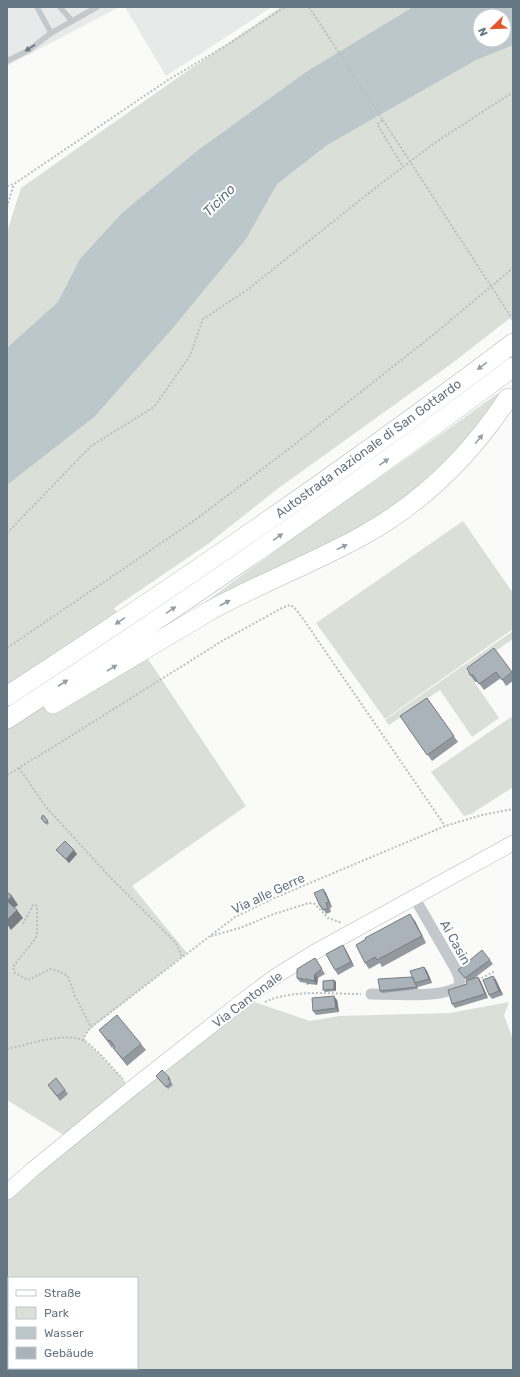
<svg xmlns="http://www.w3.org/2000/svg" width="520" height="1377" viewBox="0 0 520 1377" font-family="Rubik,sans-serif">
	<rect width="100%" height="100%" fill="#fafaf8"/>
	<!-- built -->
	<g fill="#e8e9e9">
		<polygon points="7,7 119,7 7,66"/>
		<polygon points="125,7 272,7 166,76"/>
	</g>
	<!-- green -->
	<g fill="#dadfd7" fill-rule="evenodd">
		<path d="M 281,7 L 513,7 L 513,316 L 451,364 L 276,490 L 208,544 L 114,608 L 246,806 L 132,886 L 187,953 L 88,1031 L 85,1035 L 84,1041 L 94,1049 L 132,1089 L 245,999 L 310,1021 L 339,1016 L 450,1013 L 509,1002 L 504,1015 L 512,1037 L 513,1037 L 513,1370 L 7,1370 L 7,1192 L 70,1139 L 7,1100 L 7,232 L 21,188 L 170,83 ZM 480,16 L 504,16 L 504,40 L 480,40 ZM 9,1278 L 137,1278 L 137,1368 L 9,1368 Z"/>
		<path d="M 498,393 L 499,397 L 497,409 L 400,508 L 199,607 C 297,533 399,466 498,393 Z"/>
		<polygon points="463,521 513,593 513,629 385,719 316,623"/>
		<polygon points="513,631 513,639 467,671 499,718 472,737 440,690 389,725 385,720"/>
		<polygon points="511,717 513,720 513,787 471,814 464,816 431,772"/>
	</g>
	<!-- water -->
	<path fill="#bbc7cb" fill-rule="evenodd" d="M 413,7 L 513,7 L 513,45 L 476,60 L 327,145 L 277,184 L 246,239 L 172,329 L 94,417 L 7,485 L 7,348 L 58,302 L 80,259 L 122,213 L 197,151 L 306,72 ZM 480,16 L 504,16 L 504,40 L 480,40 Z"/>
	<g fill="none" stroke-linecap="round" stroke-linejoin="round">
		<!-- secondary casing -->
		<g stroke="#b3babf" stroke-width="16">
			<polyline id="secondary" points="7,1192 32,1170 131,1089 245,999 276,976 313,953 513,843"/>
		</g>
		<!-- highway casing -->
		<g stroke="#b4b9bd" stroke-width="20">
			<g id="highway">
				<path d="M 7,696 C 179,584 349,467 513,343"/>
				<path d="M 53,704 L 211,610 C 261,583 313,563 362,536 C 422,503 470,456 508,398"/>
				<path d="M 7,719 C 179,607 348,491 513,367"/>
			</g>
		</g>
		<!-- path -->
		<g stroke="#bbbfc2" stroke-width="2" stroke-dasharray="2 2" stroke-linecap="butt">
			<polyline points="309,7 383,120 377,124 403,167"/>
			<polyline points="7,186 14,184 168,80 227,45 285,7"/>
			<polyline points="7,207 14,184"/>
			<polyline points="7,533 91,446 154,407 190,356 203,319 247,290 378,186 433,144 513,92"/>
			<polyline points="7,648 195,520 290,448 433,335 513,268"/>
			<polyline points="19,768 46,807 108,875 176,943 182,957"/>
			<polyline points="7,775 50,749 222,641 282,608 290,605 294,607 306,623 445,826"/>
			<polyline points="23,924 33,905 36,905 37,907 37,932 36,938 15,964 13,967 15,973 28,980 50,969 58,971 68,976 75,996 91,1027"/>
			<polyline points="211,936 240,928 274,914 309,903 315,904 328,918 342,923"/>
			<polyline points="478,980 495,971"/>
			<path d="M 265,1002 C 292,989 331,994 361,994"/>
			<polyline points="84,1041 85,1035 91,1027 235,917 272,899 445,826 482,815 513,809"/>
			<path d="M 7,1049 C 26,1045 69,1030 86,1042 C 100,1052 111,1067 123,1079"/>
		</g>
		<!-- lane -->
		<g stroke="#c3c8cc" stroke-width="5.5">
			<polyline points="37,7 51,33"/>
			<polyline points="60,7 72,21"/>
			<polyline points="7,61 29,50 51,33 97,7"/>
		</g>
		<!-- street -->
		<path stroke="#c3c8cc" stroke-width="11" d="M 371,994 C 390,994 447,999 460,985 L 459,977 L 455,968 L 414,897"/>
		<!-- secondary -->
		<use href="#secondary" stroke="#fff" stroke-width="15"/>
		<!-- highway -->
		<use href="#highway" stroke="#fff" stroke-width="19"/>
		<!-- path-bridge -->
		<polyline stroke="#bbbfc2" stroke-width="2" stroke-dasharray="2 2" stroke-linecap="butt" points="383,120 513,320"/>
	</g>
	<!-- wall -->
	<g fill="#929a9f">
		<polygon points="467,668 512,672 513,674 513,681 506,686 501,678 484,690 478,682 475,682 470,675"/>
		<polygon points="427,698 458,742 432,761 400,716"/>
		<polygon points="43,815 49,823 47,825 41,818"/>
		<polygon points="56,850 77,854 69,863"/>
		<polygon points="323,889 326,893 332,907 330,908 331,912 326,914 324,910 323,911 320,906"/>
		<polygon points="415,921 426,943 382,967 380,963 369,969 365,963"/>
		<polygon points="346,950 354,966 338,975 335,970"/>
		<polygon points="315,958 325,974 318,978 317,985 309,984 307,985 306,983 300,982 297,978"/>
		<polygon points="490,960 493,964 473,979 478,977 481,982 488,998 455,1008 452,1004 467,984 467,981 458,970"/>
		<polygon points="424,967 427,971 432,983 418,987 417,986 418,989 382,993 380,991 412,977"/>
		<polygon points="493,976 496,980 503,995 492,999 489,995"/>
		<polygon points="334,980 336,982 336,991 325,992 323,990"/>
		<polygon points="337,1000 339,1012 316,1015 313,1011"/>
		<polygon points="99,1030 141,1044 146,1050 127,1066 113,1048 115,1047 114,1046 112,1048"/>
		<polygon points="156,1076 169,1077 171,1080 170,1081 173,1085 168,1089"/>
		<polygon points="48,1085 65,1090 68,1094 60,1101"/>
	</g>
	<!-- shaded-wall -->
	<g fill="#777d82">
		<polygon points="74,850 77,854 69,863 66,859"/>
		<polygon points="323,889 326,893 332,907 329,902"/>
		<polygon points="12,896 18,905 13,909 7,901"/>
		<polygon points="17,910 23,918 11,930 7,924 7,920"/>
		<polygon points="410,914 415,921 426,943 422,936"/>
		<polygon points="343,945 346,950 354,966 351,962"/>
		<polygon points="424,967 427,971 432,983 429,979"/>
		<polygon points="315,974 318,978 317,985 314,981"/>
		<polygon points="493,976 496,980 503,995 499,991"/>
		<polygon points="478,977 481,982 488,998 485,994"/>
		<polygon points="334,980 336,982 336,991 334,989"/>
		<polygon points="334,996 337,1000 339,1012 336,1008"/>
	</g>
	<!-- building -->
	<g fill="#aab3b9" stroke="#777d82">
		<polygon points="494,648 512,672 502,680 496,672 479,684 473,675 470,675 467,668"/>
		<polygon points="427,698 454,736 427,755 400,716"/>
		<polygon points="43,815 48,821 45,823 41,818"/>
		<polygon points="65,841 74,850 66,859 56,850"/>
		<polygon points="323,889 329,902 326,903 328,908 323,910 321,906 320,906 314,893"/>
		<polygon points="7,892 12,896 7,901 17,910 7,920"/>
		<polygon points="410,914 422,936 377,960 375,957 365,963 356,945 366,939 365,938"/>
		<polygon points="343,945 351,962 335,970 326,954"/>
		<polygon points="482,950 490,960 465,978 458,970"/>
		<polygon points="315,958 322,969 315,974 314,981 306,979 304,980 303,979 297,978 297,969"/>
		<polygon points="424,967 429,979 415,983 410,971"/>
		<polygon points="493,976 499,991 489,995 483,980"/>
		<polygon points="412,977 417,987 380,991 378,979"/>
		<polygon points="478,977 485,994 452,1004 448,990 467,984 466,981"/>
		<polygon points="334,980 334,989 323,990 323,981"/>
		<polygon points="334,996 336,1008 313,1011 312,998"/>
		<polygon points="117,1015 141,1044 123,1059 113,1048 115,1047 110,1040 108,1041 99,1030"/>
		<polygon points="162,1070 169,1077 168,1079 171,1082 166,1087 156,1076"/>
		<polygon points="56,1078 65,1090 57,1096 48,1085"/>
	</g>
	<!-- one-way arrows -->
	<defs><path id="oneway-solid" d="M-6-.8H1V-3.2L6.5 0L1 3.2V.8H-6Z"/></defs>
	<use fill="#6a7a87" href="#oneway-solid" transform="translate(30 48) rotate(147)"/>
	<g fill="#939fa8">
		<use href="#oneway-solid" transform="translate(482 366) rotate(143)"/>
		<use href="#oneway-solid" transform="translate(479 439) rotate(-51)"/>
		<use href="#oneway-solid" transform="translate(384 462) rotate(-35)"/>
		<use href="#oneway-solid" transform="translate(278 537) rotate(-35)"/>
		<use href="#oneway-solid" transform="translate(342 547) rotate(-26)"/>
		<use href="#oneway-solid" transform="translate(225 603) rotate(-28)"/>
		<use href="#oneway-solid" transform="translate(171 610) rotate(-34)"/>
		<use href="#oneway-solid" transform="translate(120 621) rotate(146)"/>
		<use href="#oneway-solid" transform="translate(112 668) rotate(-31)"/>
		<use href="#oneway-solid" transform="translate(63 683) rotate(-33)"/>
	</g>
	<g text-anchor="middle" stroke-width="4" stroke-linejoin="round" paint-order="stroke">
		<!-- street labels -->
		<g font-size="13" fill="#657683" stroke="#fff">
			<text transform="translate(368 448) rotate(-36)" y="5">Autostrada nazionale di San Gottardo</text>
			<text transform="translate(268 893) rotate(-25)" y="5">Via alle Gerre</text>
			<text transform="translate(456 942) rotate(61)" y="5">Ai Casin</text>
			<text transform="translate(247 999) rotate(-37)" y="5">Via Cantonale</text>
		</g>
		<!-- water labels -->
		<g font-size="14" font-style="italic" fill="#60757c" stroke="#fff">
			<text transform="translate(219 200) rotate(-45)" y="5">Ticino</text>
		</g>
	</g>
	<!-- border -->
	<rect width="520" height="1377" fill="none" stroke="#657683" stroke-width="16"/>
	<!-- legend -->
	<rect x="8" y="1277" width="130" height="92" fill="#ffffff" stroke="#c1c8cd"/>
	<rect x="16" y="1290" width="20" height="6" fill="#ffffff" stroke="#c1c8cd"/>
	<text x="44" y="1297" font-size="12" fill="#657683">Straße</text>
	<rect x="16" y="1307" width="20" height="12" fill="#dadfd7" stroke="#c1c8cd"/>
	<text x="44" y="1317" font-size="12" fill="#657683">Park</text>
	<rect x="16" y="1327" width="20" height="12" fill="#bbc7cb" stroke="#c1c8cd"/>
	<text x="44" y="1337" font-size="12" fill="#657683">Wasser</text>
	<rect x="16" y="1347" width="20" height="12" fill="#aab3b9" stroke="#c1c8cd"/>
	<text x="44" y="1357" font-size="12" fill="#657683">Gebäude</text>
	<!-- north arrow -->
	<g transform="translate(492 28) rotate(247)"><circle r="19" fill="#ffffff" stroke="#c1c8cd"/>
	<path d="M0-3L7 15L0 10L-7 15Z" fill="#e4572e"/>
	<text y="-6" font-size="11" font-weight="bold" text-anchor="middle" fill="#657683">N</text>
	</g>
</svg>
